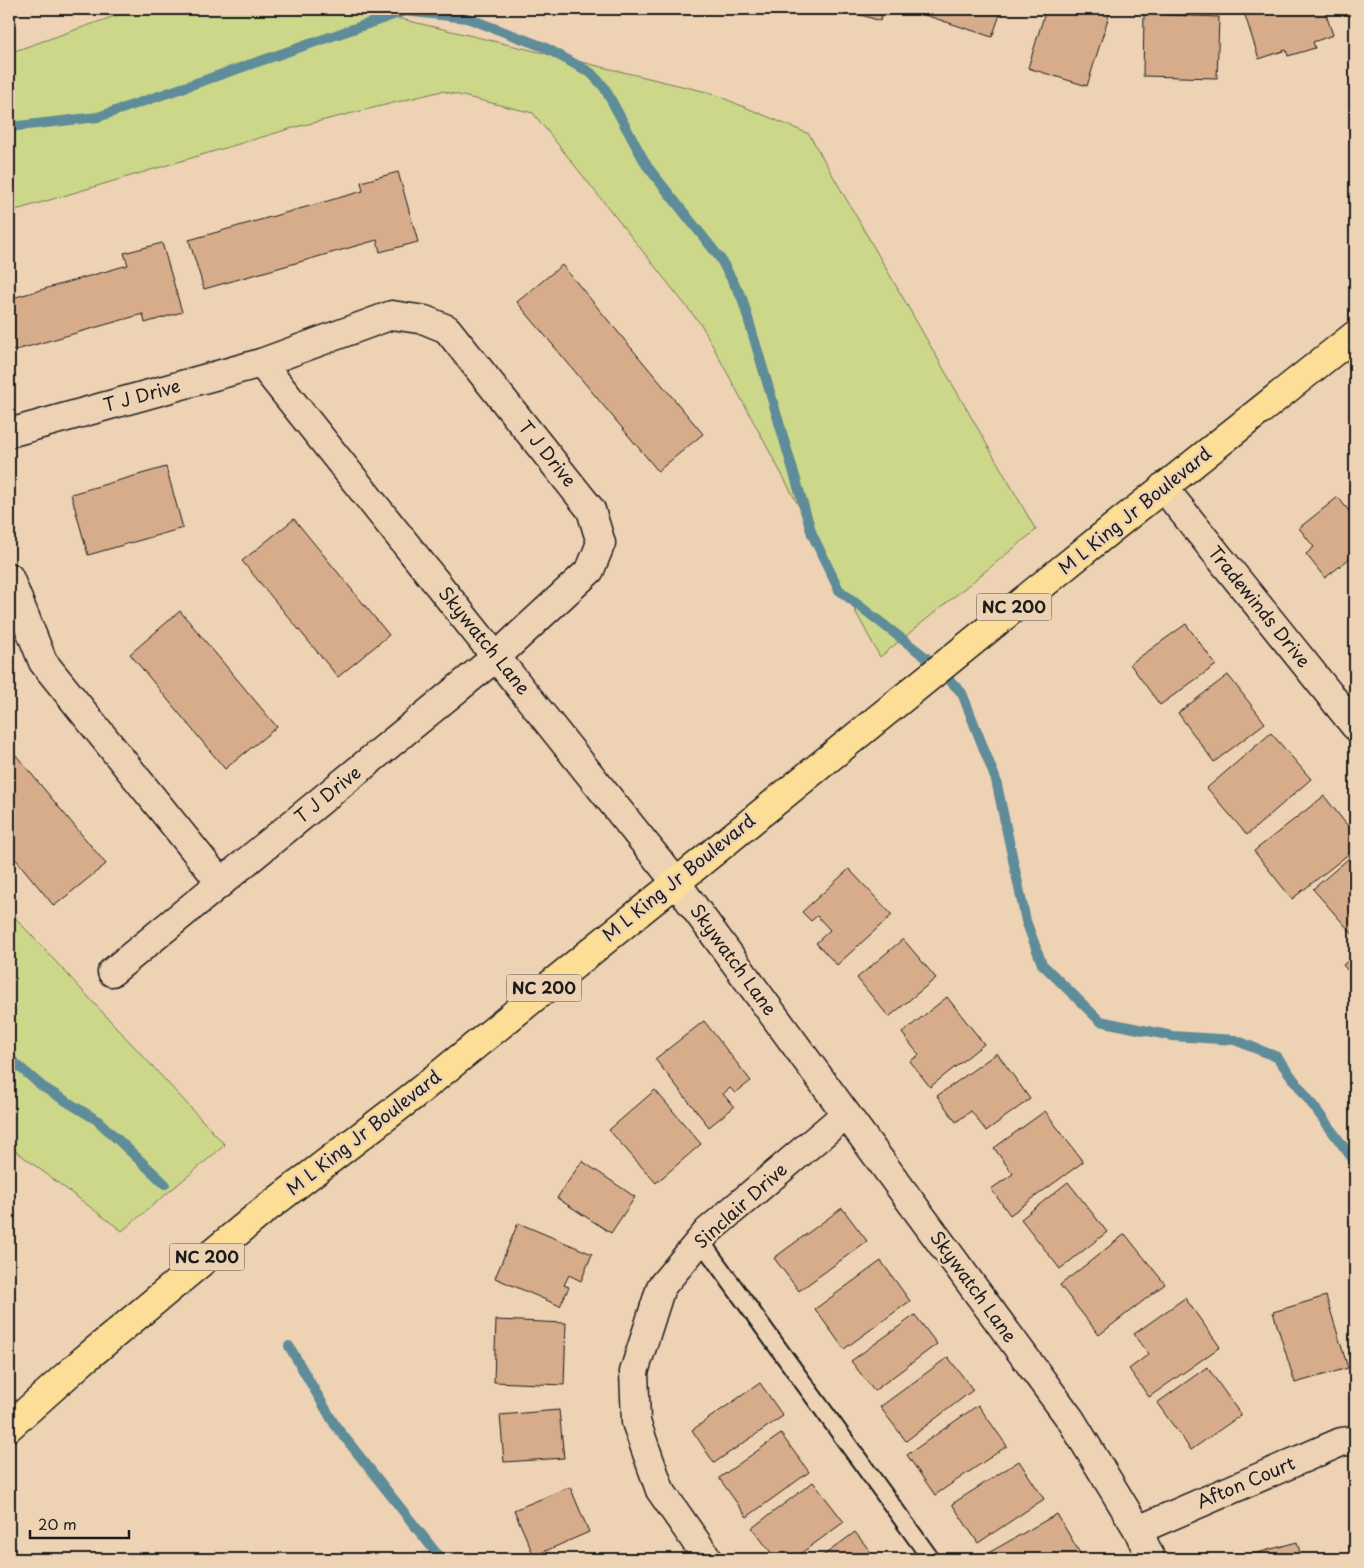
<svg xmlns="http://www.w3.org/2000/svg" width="1364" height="1568" viewBox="0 0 1364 1568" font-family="'Playpen Sans',sans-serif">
	<rect width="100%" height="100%" fill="#edd2b4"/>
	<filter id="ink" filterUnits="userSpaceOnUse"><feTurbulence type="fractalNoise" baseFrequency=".02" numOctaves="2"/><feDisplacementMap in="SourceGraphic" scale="10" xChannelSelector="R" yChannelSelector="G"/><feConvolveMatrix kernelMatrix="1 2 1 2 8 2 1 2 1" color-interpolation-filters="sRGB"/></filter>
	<g filter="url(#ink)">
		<!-- green -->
		<g fill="#ccd78a" stroke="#747a53">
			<polygon points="135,9 359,9 711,93 809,134 1036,530 880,657 702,326 533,113 442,91 296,127 9,212 9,53"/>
			<polygon points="9,911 225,1145 122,1231 9,1146"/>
		</g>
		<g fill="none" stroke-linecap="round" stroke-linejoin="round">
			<!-- stream -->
			<g stroke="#5f8c99" stroke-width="10">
				<polyline points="9,127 98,117 405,11 467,18 544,47 591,73 604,87 647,166 720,258 742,298 812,534 839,590 933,663 962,693 996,780 1026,921 1042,964 1100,1021 1172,1036 1235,1040 1277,1057 1355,1162"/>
				<polyline points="9,1058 43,1087 97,1120 165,1184"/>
				<polyline points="289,1346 335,1425 441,1559"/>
			</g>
		</g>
		<!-- building -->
		<g fill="#d7ac8b" stroke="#1c1c1c">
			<polygon points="843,9 884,9 880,21"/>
			<polygon points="927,9 1002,9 992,37 925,15"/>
			<polygon points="1046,9 1111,9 1087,86 1028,68"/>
			<polygon points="1243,9 1324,9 1333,35 1313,42 1315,48 1288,56 1286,50 1259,59"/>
			<polygon points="1144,14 1219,17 1217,78 1143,76"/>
			<polygon points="398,172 418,242 380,252 377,240 204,289 189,240 363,191 361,182"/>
			<polygon points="162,243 182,312 145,323 143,314 9,352 9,299 128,265 124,253"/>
			<polygon points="562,265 703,434 658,471 517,302"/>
			<polygon points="166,467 183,528 88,555 71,494"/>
			<polygon points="1338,497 1355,519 1355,554 1325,578 1306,554 1314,547 1299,528"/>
			<polygon points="294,519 389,635 338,677 242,561"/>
			<polygon points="180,611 277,727 225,769 130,654"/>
			<polygon points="1186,624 1216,665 1160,705 1130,664"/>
			<polygon points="1228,675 1265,723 1214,762 1178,713"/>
			<polygon points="1271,733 1311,779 1247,835 1207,788"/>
			<polygon points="10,748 106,864 54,906 9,851 9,749"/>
			<polygon points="1324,796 1355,835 1355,849 1292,899 1254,851"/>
			<polygon points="1355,853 1355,937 1313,889"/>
			<polygon points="849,869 892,915 837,965 816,943 830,930 817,916 811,921 802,912"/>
			<polygon points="903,939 936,978 889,1017 857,978"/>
			<polygon points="1355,955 1355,979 1343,965"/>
			<polygon points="947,997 984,1044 930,1087 910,1061 919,1055 902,1033"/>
			<polygon points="704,1021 751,1081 735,1093 730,1088 723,1094 734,1107 709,1127 655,1059"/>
			<polygon points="997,1053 1030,1099 986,1131 971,1111 956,1122 937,1096"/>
			<polygon points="655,1090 701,1144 656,1183 609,1130"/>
			<polygon points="1045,1111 1083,1162 1010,1215 991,1189 1013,1174 994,1148"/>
			<polygon points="582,1161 635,1197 611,1233 557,1198"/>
			<polygon points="1068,1182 1107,1232 1060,1269 1021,1219"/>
			<polygon points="842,1208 867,1241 799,1291 774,1258"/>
			<polygon points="518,1223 592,1254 581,1281 569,1275 564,1285 569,1287 560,1306 495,1278"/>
			<polygon points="1125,1234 1165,1284 1099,1335 1060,1285"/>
			<polygon points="881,1261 910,1301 844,1349 815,1309"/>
			<polygon points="1326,1296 1348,1368 1295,1383 1273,1312"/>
			<polygon points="1185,1298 1220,1347 1149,1397 1129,1369 1149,1354 1134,1334"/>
			<polygon points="915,1315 937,1344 874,1391 851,1361"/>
			<polygon points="496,1320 566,1323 564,1385 494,1382"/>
			<polygon points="948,1357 973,1390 906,1441 880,1407"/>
			<polygon points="1207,1367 1241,1415 1191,1450 1157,1403"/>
			<polygon points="760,1383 783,1416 714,1463 692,1430"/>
			<polygon points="978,1405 1007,1446 935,1495 907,1455"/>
			<polygon points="559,1410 564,1458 504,1462 500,1415"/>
			<polygon points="781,1434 809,1472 747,1517 719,1478"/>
			<polygon points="1019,1461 1044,1499 978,1543 952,1504"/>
			<polygon points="813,1482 844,1522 793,1559 776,1559 752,1528"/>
			<polygon points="570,1487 589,1532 534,1556 514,1510"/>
			<polygon points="1057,1514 1081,1555 1072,1559 984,1559 983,1556"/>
			<polygon points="855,1532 876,1559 819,1559"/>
			<polygon points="1297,1542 1302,1559 1239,1559 1239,1558"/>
		</g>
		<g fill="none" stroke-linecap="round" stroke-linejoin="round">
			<!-- lane casing -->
			<g stroke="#1c1c1c" stroke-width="20">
				<polyline id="lane" points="700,1240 931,1559"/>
			</g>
			<!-- street casing -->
			<g stroke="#1c1c1c" stroke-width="31">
				<g id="street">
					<polyline points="261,363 675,881 1071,1420 1138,1530 1151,1559"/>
					<polyline points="9,433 261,363 392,315 425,320 447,329 591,510 601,543 590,570 496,657 112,972"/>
					<polyline points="1163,487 1355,726"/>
					<polyline points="9,577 43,662 221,883"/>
					<polyline points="1138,1530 1341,1442 1355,1440"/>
					<polyline points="708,1559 660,1490 636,1422 634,1372 661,1287 708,1231 846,1114"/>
				</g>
			</g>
			<!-- primary casing -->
			<g stroke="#1c1c1c" stroke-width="31">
				<polyline id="primary" points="9,1427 85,1359 262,1212 413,1096 1109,531 1355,335"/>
			</g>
			<!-- lane -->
			<use href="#lane" stroke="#edd2b4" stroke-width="16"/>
			<!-- street -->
			<use href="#street" stroke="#edd2b4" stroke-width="28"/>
			<!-- primary -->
			<use href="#primary" stroke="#fdde96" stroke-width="28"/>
		</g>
	</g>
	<g text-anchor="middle" stroke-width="5" stroke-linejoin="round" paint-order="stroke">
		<!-- shield labels -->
		<g fill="#edd2b4" stroke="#5b534a" stroke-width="1">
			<rect x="976.5" y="593.5" width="75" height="27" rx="4"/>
			<rect x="506.5" y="974.5" width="75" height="27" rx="4"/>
			<rect x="169.5" y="1243.5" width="75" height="27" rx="4"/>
		</g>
		<g font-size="16" font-weight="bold" fill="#1c1c1c">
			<text x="1014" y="613">NC 200</text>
			<text x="544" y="994">NC 200</text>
			<text x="207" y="1263">NC 200</text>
		</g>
		<!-- street labels -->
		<g font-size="18" fill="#1c1c1c" stroke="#edd2b4">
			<text transform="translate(142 396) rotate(-15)" y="6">T J Drive</text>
			<text transform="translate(547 454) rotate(51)" y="6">T J Drive</text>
			<text transform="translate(1135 511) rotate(-39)" y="6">M L King Jr Boulevard</text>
			<text transform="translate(1259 607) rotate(51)" y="6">Tradewinds Drive</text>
			<text transform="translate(484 641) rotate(51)" y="6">Skywatch Lane</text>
			<text transform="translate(328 795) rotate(-39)" y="6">T J Drive</text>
			<text transform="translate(679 878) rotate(-39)" y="6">M L King Jr Boulevard</text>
			<text transform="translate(733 960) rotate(54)" y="6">Skywatch Lane</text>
			<text transform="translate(364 1133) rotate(-38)" y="6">M L King Jr Boulevard</text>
			<text transform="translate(741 1206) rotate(-42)" y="6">Sinclair Drive</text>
			<text transform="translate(973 1287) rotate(54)" y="6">Skywatch Lane</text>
			<text transform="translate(1246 1483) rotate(-23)" y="6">Afton Court</text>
		</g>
	</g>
	<!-- margin -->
	<rect width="1364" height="1568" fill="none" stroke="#edd2b4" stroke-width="30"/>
	<rect x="15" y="15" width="1334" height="1538" fill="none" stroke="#1c1c1c" stroke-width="2" filter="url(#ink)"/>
	<!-- scale -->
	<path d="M30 1530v8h99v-8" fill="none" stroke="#1c1c1c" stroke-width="2.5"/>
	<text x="38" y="1530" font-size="15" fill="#1c1c1c" stroke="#edd2b4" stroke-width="4" paint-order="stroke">20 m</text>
</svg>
